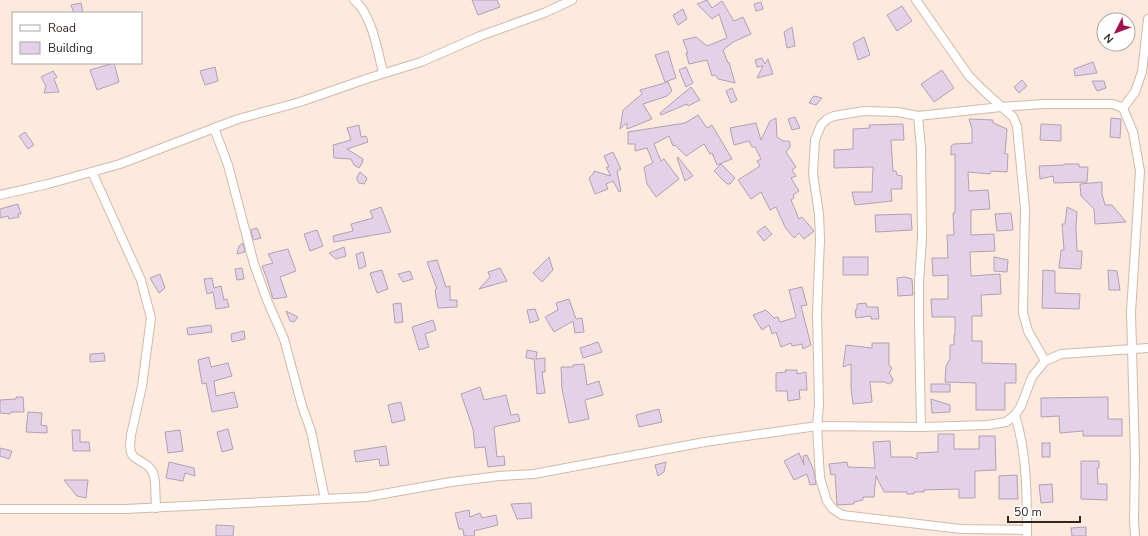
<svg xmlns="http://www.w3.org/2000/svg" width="1148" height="536" viewBox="0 0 1148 536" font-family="'Nunito Sans',sans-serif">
	<rect width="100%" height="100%" fill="#fdeadd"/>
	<!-- building -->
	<g fill="#e3d2e7" stroke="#b1a0b4">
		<polygon points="472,0 497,0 500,7 478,15"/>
		<polygon points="707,0 712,8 722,1 734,21 743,17 751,34 733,42 723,50 728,63 729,62 735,83 718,79 715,75 712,76 707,60 689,64 686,53 688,53 683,40 696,37 707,46 727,38 719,14 712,19 697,4"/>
		<polygon points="761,2 763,9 756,11 754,4"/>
		<polygon points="81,3 83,13 74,13 71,5"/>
		<polygon points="902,6 912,21 897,31 887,15"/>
		<polygon points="683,9 687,19 678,25 673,15"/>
		<polygon points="792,27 795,46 787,48 784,32"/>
		<polygon points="864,37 870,55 858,60 853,43"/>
		<polygon points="668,51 676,78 665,82 655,55"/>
		<polygon points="762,58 765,64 768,59 773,74 757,78 763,66 757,67 755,60"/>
		<polygon points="1093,62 1097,73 1075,76 1074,69"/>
		<polygon points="114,63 119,82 97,90 90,70"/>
		<polygon points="215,67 218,81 205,85 200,71"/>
		<polygon points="686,67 693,83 686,87 679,70"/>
		<polygon points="942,70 954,88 934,102 921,84"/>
		<polygon points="53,71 57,77 54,79 59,92 44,93 46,86 41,77"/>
		<polygon points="1022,80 1027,86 1019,93 1014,87"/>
		<polygon points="1092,81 1104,81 1106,88 1097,91"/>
		<polygon points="668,82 672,91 667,96 643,104 652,119 627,129 627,123 620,129 623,110 642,94 640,90"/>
		<polygon points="691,87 700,100 688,106 687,104 661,115 660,113"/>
		<polygon points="732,88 737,100 731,103 726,91"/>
		<polygon points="814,96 822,98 816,105 809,103 812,98"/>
		<polygon points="698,115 707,128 712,125 732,159 717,165 712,153 710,154 704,144 686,156 675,145 673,146 669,136 654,144 661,161 664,159 679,179 656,197 647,184 644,167 653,163 647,148 635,151 635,144 628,144 628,132 685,123"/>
		<polygon points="795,117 800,128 792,130 788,119"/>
		<polygon points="776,118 777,137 783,141 789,141 790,143 790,147 786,152 796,167 792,170 796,176 791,178 799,191 793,195 794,198 791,200 799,219 802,217 814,231 804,239 799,233 794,238 785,227 776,207 770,210 761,192 751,199 738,180 760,166 757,161 761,159 755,147 752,147 749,141 734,145 730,128 756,123 761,140 770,121"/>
		<polygon points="1111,118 1121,119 1120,138 1110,137"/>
		<polygon points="969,119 993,120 993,123 1007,129 1005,154 1008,154 1007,172 991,171 990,174 968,172 969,191 988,190 990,209 971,210 971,235 994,234 995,251 970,252 971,276 1000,274 1001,294 981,295 982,316 972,316 972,341 982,341 982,363 1016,364 1016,383 1005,383 1005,410 976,410 976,383 945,382 946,366 950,359 950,345 954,345 954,335 955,335 955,317 932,317 931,299 948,299 948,275 933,276 932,258 948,258 947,235 954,235 953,213 955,213 955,154 951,155 951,146 954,144 972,143 972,129"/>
		<polygon points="903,124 904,140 891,140 893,171 896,171 897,175 902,176 902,189 891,189 892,201 855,205 852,192 872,192 873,167 834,168 834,150 853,149 853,129 870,128 869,125"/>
		<polygon points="1041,124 1061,125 1061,141 1040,140"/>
		<polygon points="359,125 361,137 366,136 368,142 347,149 363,159 362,163 359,168 354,165 351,159 334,158 333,145 351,140 347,128"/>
		<polygon points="25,132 34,145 28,149 19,136"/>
		<polygon points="613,152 621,169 617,171 621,191 619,192 613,181 606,184 608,189 595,194 589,178 593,174 594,171 611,176 606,167 609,167 604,156"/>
		<polygon points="678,157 693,176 685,181 677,158"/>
		<polygon points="721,164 735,178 730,184 727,184 714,171"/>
		<polygon points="1064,164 1079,164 1079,167 1088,167 1087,182 1054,183 1053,176 1040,179 1039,166 1064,165"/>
		<polygon points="360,172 367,178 366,181 364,184 359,183 357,180 357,177"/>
		<polygon points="1102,182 1102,194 1105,205 1112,205 1126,222 1095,224 1094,209 1081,196 1080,184"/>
		<polygon points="18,204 21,214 18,214 19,217 9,219 8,216 0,218 0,209"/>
		<polygon points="381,207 391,232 334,242 333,236 353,231 351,224 373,218 370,211"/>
		<polygon points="1067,207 1077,212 1076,227 1077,251 1082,251 1081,269 1059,268 1061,250 1064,250 1062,224 1065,224"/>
		<polygon points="1011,213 1013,230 997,231 995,214"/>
		<polygon points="911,214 912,230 876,232 875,215"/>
		<polygon points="765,226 772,234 764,241 757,232"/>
		<polygon points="257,228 261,238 253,240 251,230"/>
		<polygon points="317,230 323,246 310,251 304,234"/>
		<polygon points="243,243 245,252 237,254 239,246"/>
		<polygon points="344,247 346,256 336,259 329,253"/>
		<polygon points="288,249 296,271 280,277 287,297 273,299 267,279 262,266 273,263 268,254"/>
		<polygon points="363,252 366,266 359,269 356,254"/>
		<polygon points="549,257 553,270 542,282 533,273"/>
		<rect x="843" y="257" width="25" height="18"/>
		<polygon points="994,257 1008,260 1007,272 994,271"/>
		<polygon points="437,260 446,287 450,286 450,300 457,300 457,307 438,308 435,290 437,289 427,262"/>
		<polygon points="242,268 244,279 237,280 235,269"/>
		<polygon points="500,268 507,281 479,289 490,277 488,272"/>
		<polygon points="382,270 388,289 377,293 370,273"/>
		<polygon points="1043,270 1055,271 1055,293 1080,294 1079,309 1042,308"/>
		<polygon points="1108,270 1117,271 1120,290 1109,290"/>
		<polygon points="410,271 413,279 403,282 398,274"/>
		<polygon points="160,274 165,288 159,293 150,278"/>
		<polygon points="905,277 912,279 913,295 898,296 897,278"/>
		<polygon points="212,278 214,288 221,286 224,300 227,299 229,307 216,309 213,292 207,294 204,279"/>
		<polygon points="802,287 807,305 801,306 811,345 803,349 802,344 792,346 791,343 781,347 776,332 772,334 769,325 762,330 753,315 766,310 774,318 778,317 780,322 794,318 796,317 789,290"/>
		<polygon points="569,299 576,319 582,318 584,332 575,333 573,321 554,332 545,317 558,310 556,303"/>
		<polygon points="401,303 403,322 395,323 393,304"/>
		<polygon points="866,303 867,307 878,307 879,319 871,319 871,316 856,318 855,310 857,310 857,304"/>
		<polygon points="535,309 539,320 530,323 527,310"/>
		<polygon points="286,311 298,317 294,322 290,321"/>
		<polygon points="433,320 436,330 425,334 429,347 419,350 412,327"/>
		<polygon points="211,325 212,332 188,335 187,328"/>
		<polygon points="244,331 245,339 232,342 231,334"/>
		<polygon points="598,342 602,352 583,358 580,348"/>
		<polygon points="872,343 889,343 889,365 892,368 889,373 893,379 892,382 889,384 884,382 870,382 872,402 853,404 851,388 851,364 843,367 846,345 872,348"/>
		<polygon points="527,350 537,352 536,359 545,358 545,372 542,372 545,393 537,394 534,359 526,358"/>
		<polygon points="104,353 105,361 90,362 90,354"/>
		<polygon points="209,357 211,367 228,363 232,376 214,381 216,396 234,392 238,407 212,412 206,383 202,384 198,360"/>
		<polygon points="584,364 587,385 599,381 603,395 585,400 589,419 569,423 562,389 561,367 573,367 573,365"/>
		<polygon points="785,370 797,370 797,374 806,372 807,390 799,390 800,399 788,401 787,391 776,391 776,373 786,372"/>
		<rect x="931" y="384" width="19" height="8"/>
		<polygon points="480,387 484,400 506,395 511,415 518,414 520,421 494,427 497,457 504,456 505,465 488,467 485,447 475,448 473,429 461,394"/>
		<polygon points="16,397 23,397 24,412 11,412 10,414 0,413 0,400 16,399"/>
		<polygon points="1108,397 1108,419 1122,419 1122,436 1083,436 1083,431 1060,433 1059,416 1041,417 1041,398"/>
		<polygon points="931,399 950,405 950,412 932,413"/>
		<polygon points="401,402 405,420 392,423 388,405"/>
		<polygon points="659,409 662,422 639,427 636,415"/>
		<polygon points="28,412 42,413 41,425 47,426 47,433 26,432"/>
		<polygon points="228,429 233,449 222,452 217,432"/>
		<polygon points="72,430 80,430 80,442 89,442 90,451 73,451"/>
		<polygon points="180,430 183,451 168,453 165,432"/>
		<polygon points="938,434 954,434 954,449 979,449 979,436 995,436 996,470 975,471 975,498 959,498 959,489 924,490 924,492 914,492 914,494 907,494 907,492 884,492 876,476 874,497 863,497 863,500 854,502 854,504 837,505 835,474 831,475 829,464 847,462 848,467 875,468 873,442 890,441 891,457 911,457 917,459 917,453 938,452"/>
		<rect x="1042" y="443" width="8" height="14"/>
		<polygon points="386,446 389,465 380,466 379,459 356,462 354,451"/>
		<polygon points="0,448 12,451 9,459 0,456"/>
		<polygon points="799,453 804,465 803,456 807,455 814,471 816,484 810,485 807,474 794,480 784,461"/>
		<polygon points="1081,461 1099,461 1099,468 1097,468 1098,484 1107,484 1107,500 1081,499"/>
		<polygon points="169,462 194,468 195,476 185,473 183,481 166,478"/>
		<polygon points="666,462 664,472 658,476 655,465"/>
		<polygon points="1017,475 1018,499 999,499 999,476"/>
		<polygon points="64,480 88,480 86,498 77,496"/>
		<polygon points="1052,484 1053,502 1041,503 1039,485"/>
		<polygon points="531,503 532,518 517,519 511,504"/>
		<polygon points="469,510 470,517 480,513 482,518 496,515 498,525 474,531 475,536 464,536 463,529 459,529 455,513"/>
		<polygon points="216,525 234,526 233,536 216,536"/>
		<polygon points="1086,527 1086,536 1072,536 1071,528"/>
	</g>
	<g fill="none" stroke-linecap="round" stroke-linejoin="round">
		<!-- minor casing -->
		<g stroke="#d0baaa" stroke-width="10">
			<g id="minor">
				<path d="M 354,0 C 372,14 378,52 383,73"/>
				<polyline points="916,0 969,76 983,90 1013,117 1017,126 1025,208 1023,313 1028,331 1045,361"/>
				<polyline points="1123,108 1135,92 1142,72 1148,19"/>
				<polyline points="918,116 921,148 922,239 919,281 919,322 921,427"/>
				<polyline points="214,128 228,165 254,264 267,300 284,339 302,406 311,431 325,499"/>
				<polyline points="92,172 141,280 151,318 142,386 131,435 130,446 131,453 134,457 148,466 153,472 155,481 156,508"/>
				<polyline points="0,195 48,184 120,164 238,119 300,102 369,78 421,62 480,36 544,13 572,0"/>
				<path d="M 1015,415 C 1027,453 1027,496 1027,536"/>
				<polyline points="0,509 125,509 366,497 451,482 499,476 534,474 705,442 817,426 921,427 988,425 1006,422 1015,415 1021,406 1032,377 1045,361 1061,354 1148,348"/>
				<polyline points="1027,530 961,529 842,515 833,509 827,501 820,478 817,426 819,405 817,313 820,240 819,214 813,174 815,140 821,125 827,119 834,116 864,111 898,112 918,116 1001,107 1043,104 1113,104 1123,108 1133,132 1140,171 1131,312 1135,459 1134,521 1135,536"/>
			</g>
		</g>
		<!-- minor -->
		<use href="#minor" stroke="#fff" stroke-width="8"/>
	</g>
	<!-- legend -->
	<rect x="12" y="12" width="130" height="52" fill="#ffffff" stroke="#aca8a6"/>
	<rect x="20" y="25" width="20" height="6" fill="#ffffff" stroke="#aca8a6"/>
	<text x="48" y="32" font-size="12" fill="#2f2620">Road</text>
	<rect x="20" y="42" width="20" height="12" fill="#e3d2e7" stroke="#aca8a6"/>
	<text x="48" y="52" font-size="12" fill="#2f2620">Building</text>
	<!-- north arrow -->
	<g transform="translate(1116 32) rotate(228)"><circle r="19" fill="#ffffff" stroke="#aca8a6"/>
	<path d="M0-3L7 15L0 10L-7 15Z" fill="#a5114d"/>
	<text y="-6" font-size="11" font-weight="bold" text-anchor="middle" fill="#2f2620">N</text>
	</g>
	<!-- scale -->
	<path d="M1008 516v6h72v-6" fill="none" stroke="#2f2620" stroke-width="2"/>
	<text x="1014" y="516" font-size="12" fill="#2f2620" stroke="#ffffff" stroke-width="3" paint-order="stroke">50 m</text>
</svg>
